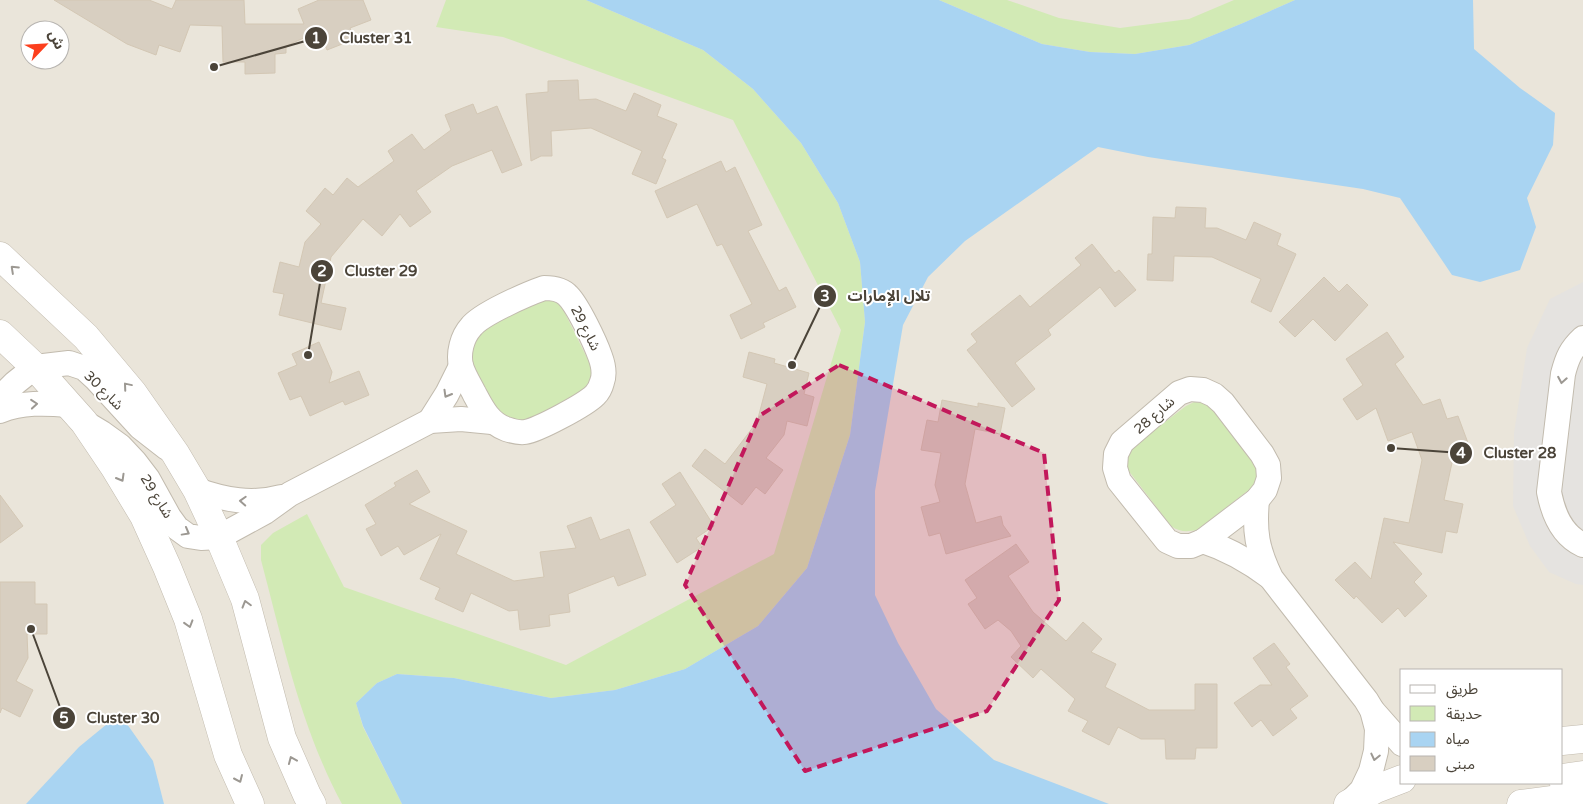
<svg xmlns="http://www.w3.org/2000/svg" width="1583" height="804" viewBox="0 0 1583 804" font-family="'Varela Round','Noto Sans Arabic',sans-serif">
	<rect width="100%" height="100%" fill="#f6f3ec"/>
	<!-- residential -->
	<path fill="#eae5da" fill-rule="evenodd" d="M 0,0 L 1583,0 L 1583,804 L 0,804 ZM 30,30 L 60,30 L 60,60 L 30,60 ZM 1402,670 L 1562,670 L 1562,783 L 1402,783 Z"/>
	<!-- green -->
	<g fill="#d2eab5">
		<path d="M 446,0 L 586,0 L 703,50 L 753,89 L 801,143 L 838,203 L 860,262 L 865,322 L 850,435 L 807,568 L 758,626 L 685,669 L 615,690 L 551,698 L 454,678 L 397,674 L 377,683 L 356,703 L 363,727 L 402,804 L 342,804 C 301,728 283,643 261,560 L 261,545 L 273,533 L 307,514 L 344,587 L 566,665 L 774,554 L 841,330 L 733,120 L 503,37 L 436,27 Z"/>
		<polygon points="939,0 1007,0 1059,18 1120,28 1189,19 1234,0 1295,0 1243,23 1189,45 1135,54 1090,52 1042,44"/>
		<polygon points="539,297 557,301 563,309 591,366 594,375 584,394 522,424 498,414 468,354 470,336"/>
		<path d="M 1194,402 L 1205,403 L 1214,409 L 1255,464 C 1259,475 1257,481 1250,489 L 1197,530 C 1186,532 1180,532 1171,526 L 1128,470 C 1125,459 1127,453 1135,445 L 1186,406 Z"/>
	</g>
	<!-- parking -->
	<polygon fill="#e5e3e0" points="1583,282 1583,585 1576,584 1549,572 1530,546 1513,506 1514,433 1527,348 1550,299"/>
	<!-- water -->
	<g fill="#a9d4f2">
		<polygon points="586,0 939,0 1042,44 1090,52 1135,54 1189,45 1243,23 1295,0 1473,0 1474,49 1520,88 1555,113 1553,145 1527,198 1536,227 1520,270 1480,282 1452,275 1400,198 1363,189 1148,157 1098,147 965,241 928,277 903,325 875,491 875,595 898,643 936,709 994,760 1109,804 402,804 363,726 356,703 377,683 397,674 454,678 551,698 615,690 685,669 758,626 807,568 850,435 865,322 860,262 838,203 801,143 753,89 703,50"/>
		<polygon points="107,724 127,724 153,761 164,804 26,804 79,747"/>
	</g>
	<!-- building -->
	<g fill="#d8cfc1" stroke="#d3c7b4">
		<polygon points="54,0 149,0 172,9 176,0 244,0 245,24 304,24 298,9 319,0 363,0 371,20 350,28 355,39 327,50 319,31 286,46 286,53 275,54 275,73 245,74 245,62 223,62 222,26 190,25 180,52 159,45 156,55 127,44"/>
		<polygon points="578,80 579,100 596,99 626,111 634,93 661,105 657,116 677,124 662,158 666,160 656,184 632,174 642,151 591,128 551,131 552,156 541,156 531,161 526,94 548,92 548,81"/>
		<polygon points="473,104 477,114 497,106 522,165 502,173 492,150 452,166 416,191 431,212 410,227 400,214 382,236 363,219 331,257 321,303 346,308 341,330 279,315 284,294 273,292 280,262 299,267 305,242 321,224 306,211 325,188 333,195 347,178 358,187 394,161 388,151 412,134 424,150 451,130 445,115"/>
		<polygon points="721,161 726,172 735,167 762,225 748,231 779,291 786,287 796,307 763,323 765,327 741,339 730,315 752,304 722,244 717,246 697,204 667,218 655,191"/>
		<polygon points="1176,207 1206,208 1205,228 1217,228 1246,240 1254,222 1281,234 1277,245 1296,254 1271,312 1251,302 1261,279 1212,257 1174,256 1173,281 1147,280 1148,254 1152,254 1153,217 1175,218"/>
		<polygon points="1092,244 1115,273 1119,270 1136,290 1115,307 1100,287 1048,330 1051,335 1015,363 1035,389 1012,407 967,350 977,342 971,334 1020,295 1030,307 1081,265 1075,258"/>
		<polygon points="1324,277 1339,292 1347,284 1368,305 1335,341 1313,319 1295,337 1279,322"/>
		<polygon points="1387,332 1404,357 1395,364 1423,405 1440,399 1447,419 1458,416 1468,443 1450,451 1453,458 1444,500 1463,504 1457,533 1446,531 1442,553 1393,542 1422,574 1414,582 1427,596 1405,617 1398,608 1382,623 1356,596 1354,599 1335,580 1355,562 1371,579 1384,518 1409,523 1422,460 1412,432 1388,441 1376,408 1357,420 1343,399 1363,385 1346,359"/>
		<polygon points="319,342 332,372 329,383 359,371 369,395 345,405 343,401 310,416 301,396 290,400 278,373 297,365 292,354"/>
		<polygon points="749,352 775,359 774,363 809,373 804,394 814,397 807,426 787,421 784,435 766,458 783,470 765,494 756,487 742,505 692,466 705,449 725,464 757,422 767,384 743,377"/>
		<polygon points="942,400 978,407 978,403 1005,408 1000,434 975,429 965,484 976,523 1001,516 1003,525 1011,536 946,554 940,533 929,536 921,507 940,502 935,485 941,453 921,450 927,420 938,422"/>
		<polygon points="417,470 430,492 409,504 467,531 456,554 514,581 544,577 540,552 576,548 567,526 591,517 600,540 629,529 646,575 618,586 614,576 568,594 570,612 549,615 550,626 520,630 518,610 509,611 471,593 463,612 435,599 440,588 420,579 441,534 404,555 398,546 381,556 366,529 376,524 365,505 396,486 394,483"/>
		<polygon points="680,472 714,526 696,538 702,547 677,563 650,522 676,505 662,484"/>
		<polygon points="0,495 23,526 0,543"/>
		<polygon points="1016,544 1029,562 1008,576 1033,612 1066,641 1083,622 1102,639 1091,652 1116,664 1105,687 1149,710 1195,710 1195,684 1217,684 1217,748 1196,748 1195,759 1166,759 1165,739 1141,739 1118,727 1109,745 1082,731 1088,721 1068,711 1075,699 1041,669 1033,678 1011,657 1021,646 1011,631 998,620 985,629 968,604 977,598 965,580"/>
		<polygon points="0,582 35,582 35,604 47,604 47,634 27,634 28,658 16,681 33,690 20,717 2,708 0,713"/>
		<polygon points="1274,643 1290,664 1286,667 1308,696 1290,709 1297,718 1273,736 1261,720 1252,727 1234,703 1260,685 1272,685 1253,658"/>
	</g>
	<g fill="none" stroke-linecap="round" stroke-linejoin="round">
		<!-- minor casing -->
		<g stroke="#c2bbae" stroke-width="26">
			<g id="minor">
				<path d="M 544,288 C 553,288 562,289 568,296 C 578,306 595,342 600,356 C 603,364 605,374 602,382 C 601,386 598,392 595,395 C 585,405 538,430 525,432 C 518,433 512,431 506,429 C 489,423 482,408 474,393 C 470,385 464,376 461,366 C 458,353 462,337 471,327 C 481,314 527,294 544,288 Z"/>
				<path d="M 1583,338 C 1571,349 1567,358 1563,374 L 1549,492 C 1553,513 1561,535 1583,545"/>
				<polygon points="1190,389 1203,390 1214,395 1223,403 1262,454 1268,465 1269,478 1265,490 1257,500 1203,541 1191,546 1178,546 1167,541 1119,481 1115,468 1116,454 1122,442 1179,393"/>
				<polyline points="0,398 15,383 35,367 69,363 84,368 96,379 140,427 167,448"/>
				<path d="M 0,411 C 22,402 45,403 69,405"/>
				<polyline points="430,421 447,394 461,366"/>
				<polyline points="87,424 102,433 120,446 135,462 148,479 169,517 177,528 188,536 201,538 219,537 265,512 290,494 430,421 461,419 492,422"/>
				<path d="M 197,490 C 225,500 252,505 281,497"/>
				<path d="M 1257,500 C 1254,532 1257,549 1271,578 L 1366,700 L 1372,710 L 1402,744"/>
				<path d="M 1203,541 C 1228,549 1249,561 1270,577"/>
				<polyline points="1348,804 1362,790 1371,771 1376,751 1377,729 1372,710"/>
			</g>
		</g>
		<!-- tertiary casing -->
		<g stroke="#c2bbae" stroke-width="29">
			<g id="tertiary">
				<polyline points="0,256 86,337 133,393 175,453 197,490 219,537 245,599 282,738 307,795 312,804"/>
				<polyline points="0,334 35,367 84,422 115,468 144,516 167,567 188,619 228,755 250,804"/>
				<polyline points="1562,741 1583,739"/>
				<polyline points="1562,778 1583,775"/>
				<polyline points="1348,804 1376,789 1402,779"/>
				<polyline points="1521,804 1583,796"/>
			</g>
		</g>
		<!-- minor -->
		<use href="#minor" stroke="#fff" stroke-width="24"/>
		<!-- tertiary -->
		<use href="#tertiary" stroke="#fff" stroke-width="28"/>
	</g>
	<!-- one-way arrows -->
	<defs><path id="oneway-chevron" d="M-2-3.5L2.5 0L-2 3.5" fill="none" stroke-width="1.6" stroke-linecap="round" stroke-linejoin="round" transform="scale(1.25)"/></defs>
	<g stroke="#9c9892">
		<use href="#oneway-chevron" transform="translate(14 269) rotate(-137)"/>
		<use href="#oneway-chevron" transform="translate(1562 380) rotate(100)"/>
		<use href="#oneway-chevron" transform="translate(127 386) rotate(-130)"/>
		<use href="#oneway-chevron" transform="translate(447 394) rotate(120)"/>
		<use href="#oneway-chevron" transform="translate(34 404) rotate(-5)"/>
		<use href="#oneway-chevron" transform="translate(121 478) rotate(60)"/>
		<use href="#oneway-chevron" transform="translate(243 501) rotate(-177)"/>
		<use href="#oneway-chevron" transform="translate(186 532) rotate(29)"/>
		<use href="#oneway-chevron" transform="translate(246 604) rotate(-106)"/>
		<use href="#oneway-chevron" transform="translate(189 624) rotate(73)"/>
		<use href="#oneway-chevron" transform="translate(1375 757) rotate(103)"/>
		<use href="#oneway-chevron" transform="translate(292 760) rotate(-113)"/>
		<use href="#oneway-chevron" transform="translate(239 779) rotate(66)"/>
	</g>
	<!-- marked area -->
	<path fill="#c2185b" fill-opacity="0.2" stroke="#c2185b" stroke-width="4" stroke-dasharray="10 6" stroke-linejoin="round" d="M 839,365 L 1044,453 L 1059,600 L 987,711 L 805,771 L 685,585 L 759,416 Z"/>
	<g text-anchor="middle" stroke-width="4" stroke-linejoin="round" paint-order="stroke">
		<!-- street labels -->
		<g font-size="14" fill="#4b4439" stroke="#fff">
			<text transform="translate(586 328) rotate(63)" y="5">شارع 29</text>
			<text transform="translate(104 390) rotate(45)" y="5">شارع 30</text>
			<text transform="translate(1154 415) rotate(-41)" y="5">شارع 28</text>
			<text transform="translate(157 496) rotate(58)" y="5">شارع 29</text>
		</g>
	</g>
	<!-- callouts -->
	<path fill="none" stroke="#4b4439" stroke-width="2" d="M214 67L316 38M308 355L322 271M792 365L825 296M1391 448L1461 453M31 629L64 718"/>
	<g fill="#4b4439" stroke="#fff" stroke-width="2">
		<circle cx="214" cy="67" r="5"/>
		<circle cx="308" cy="355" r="5"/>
		<circle cx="792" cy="365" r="5"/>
		<circle cx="1391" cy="448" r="5"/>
		<circle cx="31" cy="629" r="5"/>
		<circle cx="316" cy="38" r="12"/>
		<circle cx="322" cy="271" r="12"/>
		<circle cx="825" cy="296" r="12"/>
		<circle cx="1461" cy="453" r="12"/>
		<circle cx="64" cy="718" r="12"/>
	</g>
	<g font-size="15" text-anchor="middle" font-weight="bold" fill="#fff">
		<text x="316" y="43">1</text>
		<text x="322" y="276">2</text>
		<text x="825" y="301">3</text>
		<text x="1461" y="458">4</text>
		<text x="64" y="723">5</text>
	</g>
	<g font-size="15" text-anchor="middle" font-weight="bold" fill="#4b4439" stroke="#fff" stroke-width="4" stroke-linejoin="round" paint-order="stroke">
		<text x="376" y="43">Cluster 31</text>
		<text x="381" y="276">Cluster 29</text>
		<text x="889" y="301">تلال الإمارات</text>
		<text x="1520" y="458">Cluster 28</text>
		<text x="123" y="723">Cluster 30</text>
	</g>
	<!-- legend -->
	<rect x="1400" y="669" width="162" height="115" fill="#ffffff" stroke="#b7b4b0"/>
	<rect x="1410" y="685" width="25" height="8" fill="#ffffff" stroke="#b7b4b0"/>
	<text x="1446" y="694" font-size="15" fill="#4b4439">طريق</text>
	<rect x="1410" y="706" width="25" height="15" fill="#d2eab5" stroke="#b7b4b0"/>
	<text x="1446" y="719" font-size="15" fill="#4b4439">حديقة</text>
	<rect x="1410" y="732" width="25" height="15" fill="#a9d4f2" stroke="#b7b4b0"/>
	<text x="1446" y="744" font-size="15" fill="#4b4439">مياه</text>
	<rect x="1410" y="756" width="25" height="15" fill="#d8cfc1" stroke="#b7b4b0"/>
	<text x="1446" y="769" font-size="15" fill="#4b4439">مبنى</text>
	<!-- north arrow -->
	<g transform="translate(45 45) rotate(65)"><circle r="24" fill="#ffffff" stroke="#b7b4b0"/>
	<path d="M0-4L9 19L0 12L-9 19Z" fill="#fc3f1d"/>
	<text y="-8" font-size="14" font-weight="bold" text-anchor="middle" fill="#4b4439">ش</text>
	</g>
</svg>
